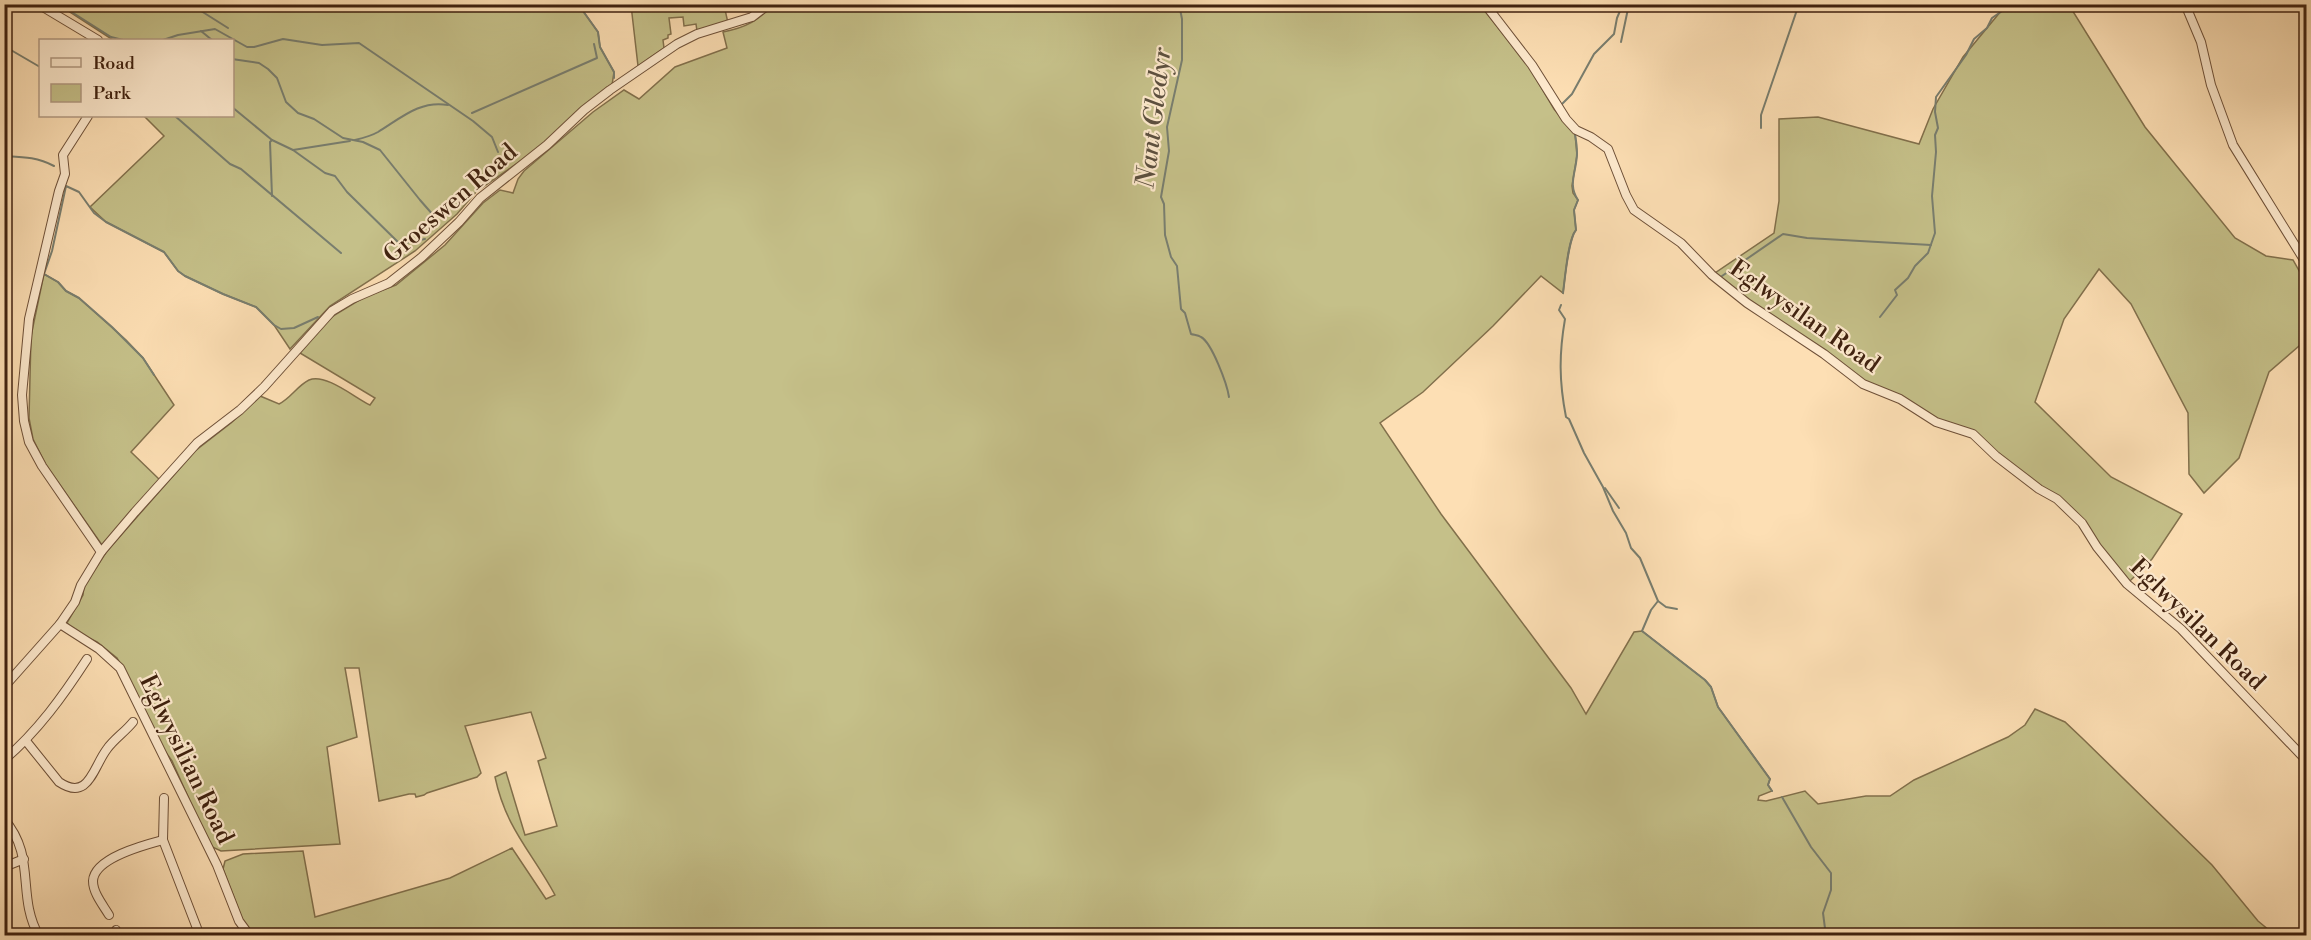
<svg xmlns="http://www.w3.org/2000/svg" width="2311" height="940" viewBox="0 0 2311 940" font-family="'Libre Bodoni',serif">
	<rect width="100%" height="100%" fill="#fddfb4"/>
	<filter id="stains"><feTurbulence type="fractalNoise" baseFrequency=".00333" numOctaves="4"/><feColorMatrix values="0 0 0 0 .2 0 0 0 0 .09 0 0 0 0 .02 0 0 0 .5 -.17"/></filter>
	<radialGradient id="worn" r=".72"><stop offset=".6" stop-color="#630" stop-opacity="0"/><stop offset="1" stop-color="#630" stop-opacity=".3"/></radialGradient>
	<!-- green -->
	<g fill="#c5c089" stroke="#82704c" stroke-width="1.5">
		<polygon points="59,5 574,5 583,11 598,32 600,47 614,72 612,85 585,105 539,148 476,192 457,214 415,251 330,306 290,349 274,325 256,307 223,294 185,276 178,271 164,252 106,222 90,207 164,136 144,116 232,116 232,40 113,40"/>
		<polygon points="631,5 724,5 728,23 697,31 696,24 684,26 683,17 669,18 671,34 668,35 668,38 663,40 664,48 638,66"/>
		<path d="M 774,5 L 1480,5 L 1528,65 L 1554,109 L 1575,134 L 1577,155 L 1572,186 L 1573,193 L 1578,200 L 1574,210 L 1576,230 C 1568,239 1565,279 1563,293 L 1541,276 L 1493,326 L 1423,392 L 1380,423 L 1441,514 L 1571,688 L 1586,714 L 1634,632 L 1642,631 L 1705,680 L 1711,687 L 1718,707 L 1770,779 L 1768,785 L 1772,791 L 1759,796 L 1758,800 L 1766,801 L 1805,791 L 1818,804 L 1866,796 L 1890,796 L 1914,780 L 2008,737 L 2025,725 L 2035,709 L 2065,722 L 2082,738 L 2212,865 L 2258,921 L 2275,935 L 255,935 L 243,921 L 223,869 L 225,861 L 243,854 L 303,851 L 315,917 L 450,878 L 512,848 L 546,899 L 555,895 C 532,852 506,829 495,777 L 506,772 L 525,835 L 557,826 L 538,761 L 546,758 L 531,712 L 465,726 L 481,773 L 477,777 L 427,793 L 424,795 L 416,797 L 415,794 L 409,794 L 379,801 L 359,668 L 345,668 L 357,737 L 327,747 L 340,844 L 221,851 L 210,846 L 172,761 L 159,743 L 135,690 L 117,658 L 97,642 L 76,632 L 67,623 L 83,595 L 84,586 L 107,551 L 195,451 L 231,423 L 260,396 L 279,404 C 291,398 297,386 309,380 C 326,373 355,398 370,405 L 375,398 L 300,353 L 328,319 L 366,296 L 396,285 L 445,245 L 483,203 L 500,190 L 513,193 L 518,179 L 524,171 L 593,112 L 624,90 L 639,99 L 675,67 L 727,48 L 723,32 C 748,27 756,21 774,5 Z"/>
		<polygon points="2006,5 2069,5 2145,127 2235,238 2266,256 2293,260 2306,283 2306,340 2269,372 2239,458 2204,493 2189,474 2188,413 2131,304 2099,269 2064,319 2035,402 2111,477 2182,514 2152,559 2127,584 2065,507 1973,434 1936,422 1863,384 1712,275 1774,233 1779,201 1779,119 1818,117 1919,144 1933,109 1963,57"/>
		<polygon points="44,274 58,282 66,291 79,298 126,340 143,358 174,405 131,452 160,480 102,545 46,465 33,439 29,418 31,336"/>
	</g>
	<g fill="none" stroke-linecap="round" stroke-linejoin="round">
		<!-- stream -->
		<g stroke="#797e6f" stroke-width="2">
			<polyline points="59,4 111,37 123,40"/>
			<polyline points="190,4 228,28"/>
			<polyline points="574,4 583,11 598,32 600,47 614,72 614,78"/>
			<path d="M 1179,4 L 1182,19 L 1182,60 L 1167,127 L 1169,151 L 1161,197 L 1164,204 L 1165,235 L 1171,257 L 1177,266 L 1181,309 L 1185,313 L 1191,334 C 1194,335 1198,335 1201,337 C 1212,343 1227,384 1229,397"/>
			<polyline points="201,31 212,40"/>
			<polyline points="163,40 178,35 215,29 247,47 254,47 283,39 322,45 359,43 473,121 492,137 498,152"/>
			<polyline points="1621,42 1629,4"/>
			<polyline points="4,46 40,67"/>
			<polyline points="232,59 259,63 268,69 277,78 286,102 298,113 314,119 343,138 363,142 380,150 420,200 434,216"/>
			<polyline points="1562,104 1572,94 1594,54 1614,34 1617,18 1623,4"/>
			<polyline points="232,107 272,140 293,150 325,173 335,176 347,192 400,244 425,239"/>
			<polyline points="472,113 597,58 594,44"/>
			<polyline points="175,116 230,164 241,169 341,253"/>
			<polyline points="1761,128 1761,115 1799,4"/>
			<polyline points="272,140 270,142 272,196"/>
			<path d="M 355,140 C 363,138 371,136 378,132 C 401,118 420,100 448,105"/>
			<polyline points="293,150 350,141"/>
			<path d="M 4,156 C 23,157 37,157 54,166"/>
			<polyline points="1722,276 1783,234 1807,238 1931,245"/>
			<path d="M 1563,293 C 1565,279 1568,239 1576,230 L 1574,210 L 1578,200 C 1567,184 1577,171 1577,153 C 1577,147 1576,140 1575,134"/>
			<path d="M 1561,305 L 1559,310 L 1565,319 C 1559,354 1559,381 1566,417 L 1569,419 L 1584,453 L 1603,487 L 1613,511 L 1626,533 L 1631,548 L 1640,558 L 1658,601 L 1651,610 L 1642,631 L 1705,680 L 1711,687 L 1718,707 L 1770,779 L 1768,785 L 1772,791"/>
			<polyline points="1880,317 1897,295 1895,290 1908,278 1915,266 1928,253 1935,233 1932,196 1936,152 1935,135 1938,128 1935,112 1936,97 1966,55 1974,39 1987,28 1992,18 2005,9 2007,4"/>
			<polyline points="154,375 143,358 112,327 79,298 66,291 58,282 44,274 52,251 66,186 79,192 94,213 106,222 164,252 178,271 185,276 223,294 256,307 274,325 281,329 294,328 318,317"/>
			<polyline points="1605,488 1619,508"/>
			<polyline points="1658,601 1666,607 1677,609"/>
			<polyline points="1782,797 1811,847 1831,873 1831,890 1823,913 1826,936"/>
		</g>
		<!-- minor casing -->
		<g stroke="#6e5038" stroke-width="10">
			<g id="minor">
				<polyline points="38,4 98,40"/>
				<polyline points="1485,4 1532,65 1566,119 1576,130 1591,137 1608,149 1626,195 1634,210 1681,243 1712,275 1747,303 1824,354 1863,384 1900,399 1936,422 1973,434 1996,456 2039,489 2057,499 2082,523 2097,547 2127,584 2181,629 2306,760"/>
				<polyline points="2185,4 2201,42 2211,85 2233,145 2306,263"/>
				<polyline points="88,116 63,155 65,174 59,191 29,319 22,395 24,421 29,442 42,466 101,552"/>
				<polyline points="60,624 99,649 120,668 217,865 239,921 250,936"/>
				<polyline points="4,687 60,624 75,602 81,585 101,552 135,512 197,443 240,410 264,387 332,311 352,299 389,283 422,257 459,222 480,198 547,145 584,110 610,90 677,44 697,34 752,17 769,4"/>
				<path d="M 26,741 L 59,782 C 89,802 93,767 107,749 C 114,739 125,732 133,722"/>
				<path d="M 4,760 C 38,731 63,696 87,659"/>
				<polyline points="164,798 163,840 200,936"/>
				<path d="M 4,819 C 37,857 16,896 39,936"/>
				<polyline points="4,867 24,859"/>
				<path d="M 109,915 C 103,905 93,893 93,881 C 94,858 144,845 163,840"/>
				<polyline points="116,930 119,936"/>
			</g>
		</g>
		<!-- minor -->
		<use href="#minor" stroke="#feeace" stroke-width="8"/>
	</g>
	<g text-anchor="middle" stroke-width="4.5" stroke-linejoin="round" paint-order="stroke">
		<!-- street labels -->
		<g font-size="24" fill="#3f210f" stroke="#feeace">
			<text transform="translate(450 203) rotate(-41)" y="8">Groeswen Road</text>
			<text transform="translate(1805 316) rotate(35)" y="8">Eglwysilan Road</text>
			<text transform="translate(2198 624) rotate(44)" y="8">Eglwysilan Road</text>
			<text transform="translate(187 759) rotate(64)" y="8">Eglwysilian Road</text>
		</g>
		<!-- water labels -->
		<g font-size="26" font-style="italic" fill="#5c503f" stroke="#feeace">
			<text transform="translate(1153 118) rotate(-83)" y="9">Nant Gledyr</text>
		</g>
	</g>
	<!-- margin -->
	<rect width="2311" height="940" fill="none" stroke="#fddfb4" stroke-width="24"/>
	<rect x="6" y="6" width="2299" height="928" fill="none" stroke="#3f210f" stroke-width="3"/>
	<rect x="12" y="12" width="2287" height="916" fill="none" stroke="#3f210f" stroke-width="1.5"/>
	<!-- legend -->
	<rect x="39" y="39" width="195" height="78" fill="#feeace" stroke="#b29a82" stroke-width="1.5"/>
	<rect x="51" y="58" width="30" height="9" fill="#feeace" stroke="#b29a82" stroke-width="1.5"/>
	<text x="93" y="69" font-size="18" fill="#3f210f">Road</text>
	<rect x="51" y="84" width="30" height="18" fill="#c5c089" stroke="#b29a82" stroke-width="1.5"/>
	<text x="93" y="99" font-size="18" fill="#3f210f">Park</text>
	<rect width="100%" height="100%" filter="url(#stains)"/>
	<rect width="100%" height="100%" fill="url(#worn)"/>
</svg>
